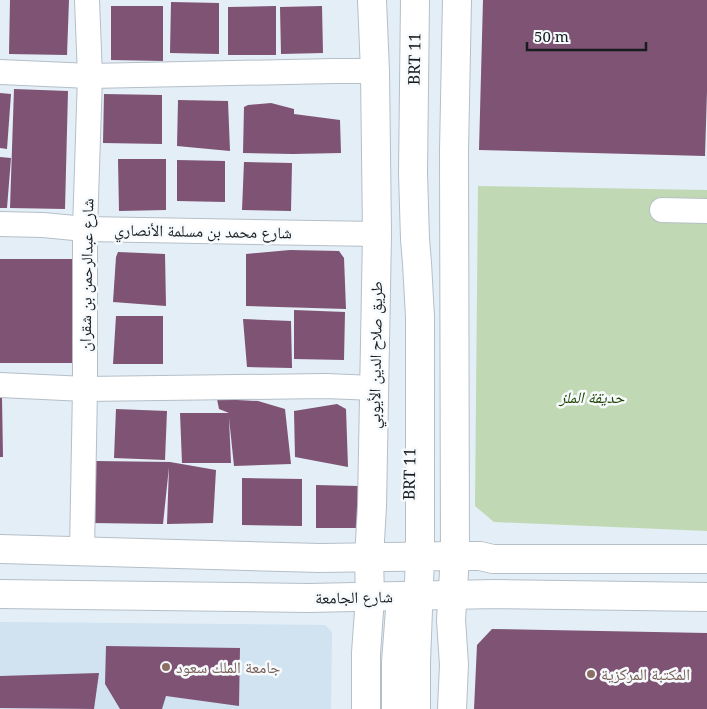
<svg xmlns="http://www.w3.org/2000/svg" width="707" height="709" viewBox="0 0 707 709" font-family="'Noto Serif','Noto Naskh Arabic',serif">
	<rect width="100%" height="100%" fill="#e3eef6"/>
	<!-- built -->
	<polygon fill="#d1e2f0" points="0,622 325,625 332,632 331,709 0,709"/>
	<!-- green -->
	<polygon fill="#c0d9b4" points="478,186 707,190 707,531 494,522 475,506"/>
	<!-- building -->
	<g fill="#7e5374">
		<polygon points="10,0 69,0 67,55 9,54"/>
		<polygon points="483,0 707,0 707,91 705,156 479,150"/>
		<polygon points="171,2 219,3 219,54 170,53"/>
		<polygon points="111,6 163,6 163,61 111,60"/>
		<polygon points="276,6 276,55 228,55 228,7"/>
		<polygon points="322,6 323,53 281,54 280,7"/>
		<polygon points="14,89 68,91 65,209 10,208"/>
		<polygon points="0,93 11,94 7,149 0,148"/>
		<polygon points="104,94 162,95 162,144 103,143"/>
		<polygon points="178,100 228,101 230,151 177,146"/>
		<polygon points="271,103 294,109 294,114 340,120 341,153 293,154 243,153 244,107 248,105"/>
		<polygon points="0,157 11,158 7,208 0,208"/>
		<polygon points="118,159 166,159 166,210 119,211"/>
		<polygon points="177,160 225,161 225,202 177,201"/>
		<polygon points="244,162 292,163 291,211 242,210"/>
		<polygon points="290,250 339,251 344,258 346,309 246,306 246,254"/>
		<polygon points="118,252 165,254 166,306 113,302 116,257"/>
		<rect x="0" y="259" width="76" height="104"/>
		<polygon points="294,310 345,312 344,360 294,359"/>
		<polygon points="116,316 163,316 163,364 113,364"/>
		<polygon points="243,319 291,321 292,368 247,367"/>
		<polygon points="0,398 2,398 3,457 0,457"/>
		<polygon points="217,399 258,401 285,409 291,464 234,466 229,418 231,463 182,463 180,413 229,413 219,409"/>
		<polygon points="337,404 346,409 348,467 295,457 294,411"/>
		<polygon points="116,409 167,411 165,460 114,458"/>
		<polygon points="96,461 170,462 216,470 213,523 167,524 169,467 163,524 92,523"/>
		<polygon points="242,478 302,479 302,526 242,525"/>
		<polygon points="316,485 358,486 358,528 316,528"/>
		<polygon points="492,629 707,633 707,709 474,709 477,645"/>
		<polygon points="106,646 240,648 239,706 166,696 162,709 120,709 105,684"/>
		<polygon points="99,673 94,709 0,708 0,676"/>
	</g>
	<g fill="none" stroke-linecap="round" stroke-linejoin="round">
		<!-- minor casing -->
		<g stroke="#b5bfc8" stroke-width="26">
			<g id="minor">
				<polyline points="0,72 90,76 334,71 375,71"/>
				<polyline points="662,210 707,211"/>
				<polyline points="0,224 43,225 85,229 377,234"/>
				<polyline points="0,385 85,389 325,386 375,388"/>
				<polyline points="82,551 85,389 85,229 90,76 87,0"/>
			</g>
		</g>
		<!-- major casing -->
		<g stroke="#b5bfc8" stroke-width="30">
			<g id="major">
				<polyline points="415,0 413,173 415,239 417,263 420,317 420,557 416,662 416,709"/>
				<polyline points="0,549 320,558 455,556 480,556 493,559 707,559"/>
				<polyline points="0,594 308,598 495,594 707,597"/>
				<polyline points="366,709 366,653 370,597 369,558 372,506 377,234 375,71 372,0"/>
				<polyline points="396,709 396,662 400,610"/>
				<polyline points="452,709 454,665 451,620 455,556 454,151 457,0"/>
			</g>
		</g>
		<!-- minor -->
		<use href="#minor" stroke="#fff" stroke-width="24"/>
		<!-- major -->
		<use href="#major" stroke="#fff" stroke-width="28"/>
	</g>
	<!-- markers -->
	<g fill="#8d6e63" stroke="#f6fafd" stroke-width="2">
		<circle cx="166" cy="667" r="5"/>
		<circle cx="591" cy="674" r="5"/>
	</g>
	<g text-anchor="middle" stroke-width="5" stroke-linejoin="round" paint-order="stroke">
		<!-- street labels -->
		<g font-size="16" fill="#181c1f" stroke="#f6fafd">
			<text transform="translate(414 59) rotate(-89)" y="6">BRT 11</text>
			<text transform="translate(203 231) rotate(1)" y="6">شارع محمد بن مسلمة الأنصاري</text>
			<text transform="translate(86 275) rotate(-89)" y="6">شارع عبدالرحمن بن شقران</text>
			<text transform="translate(375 355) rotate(-89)" y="6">طريق صلاح الدين الأيوبي</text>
			<text transform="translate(409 474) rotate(-89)" y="6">BRT 11</text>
			<text transform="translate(354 597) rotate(-1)" y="6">شارع الجامعة</text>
		</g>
		<!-- park labels -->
		<g font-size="16" font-style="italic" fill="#204500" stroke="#f6fafd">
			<text x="592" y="403">حديقة الملز</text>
		</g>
		<!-- education labels -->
		<g font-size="16" fill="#785e54" stroke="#f6fafd" text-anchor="start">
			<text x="176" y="673">جامعة الملك سعود</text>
			<text x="601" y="680">المكتبة المركزية</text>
		</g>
	</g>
	<!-- scale -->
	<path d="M527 42v8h119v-8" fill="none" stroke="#181c1f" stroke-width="2.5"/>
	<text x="534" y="42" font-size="15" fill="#181c1f" stroke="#f6fafd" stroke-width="4" paint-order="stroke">50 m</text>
</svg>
